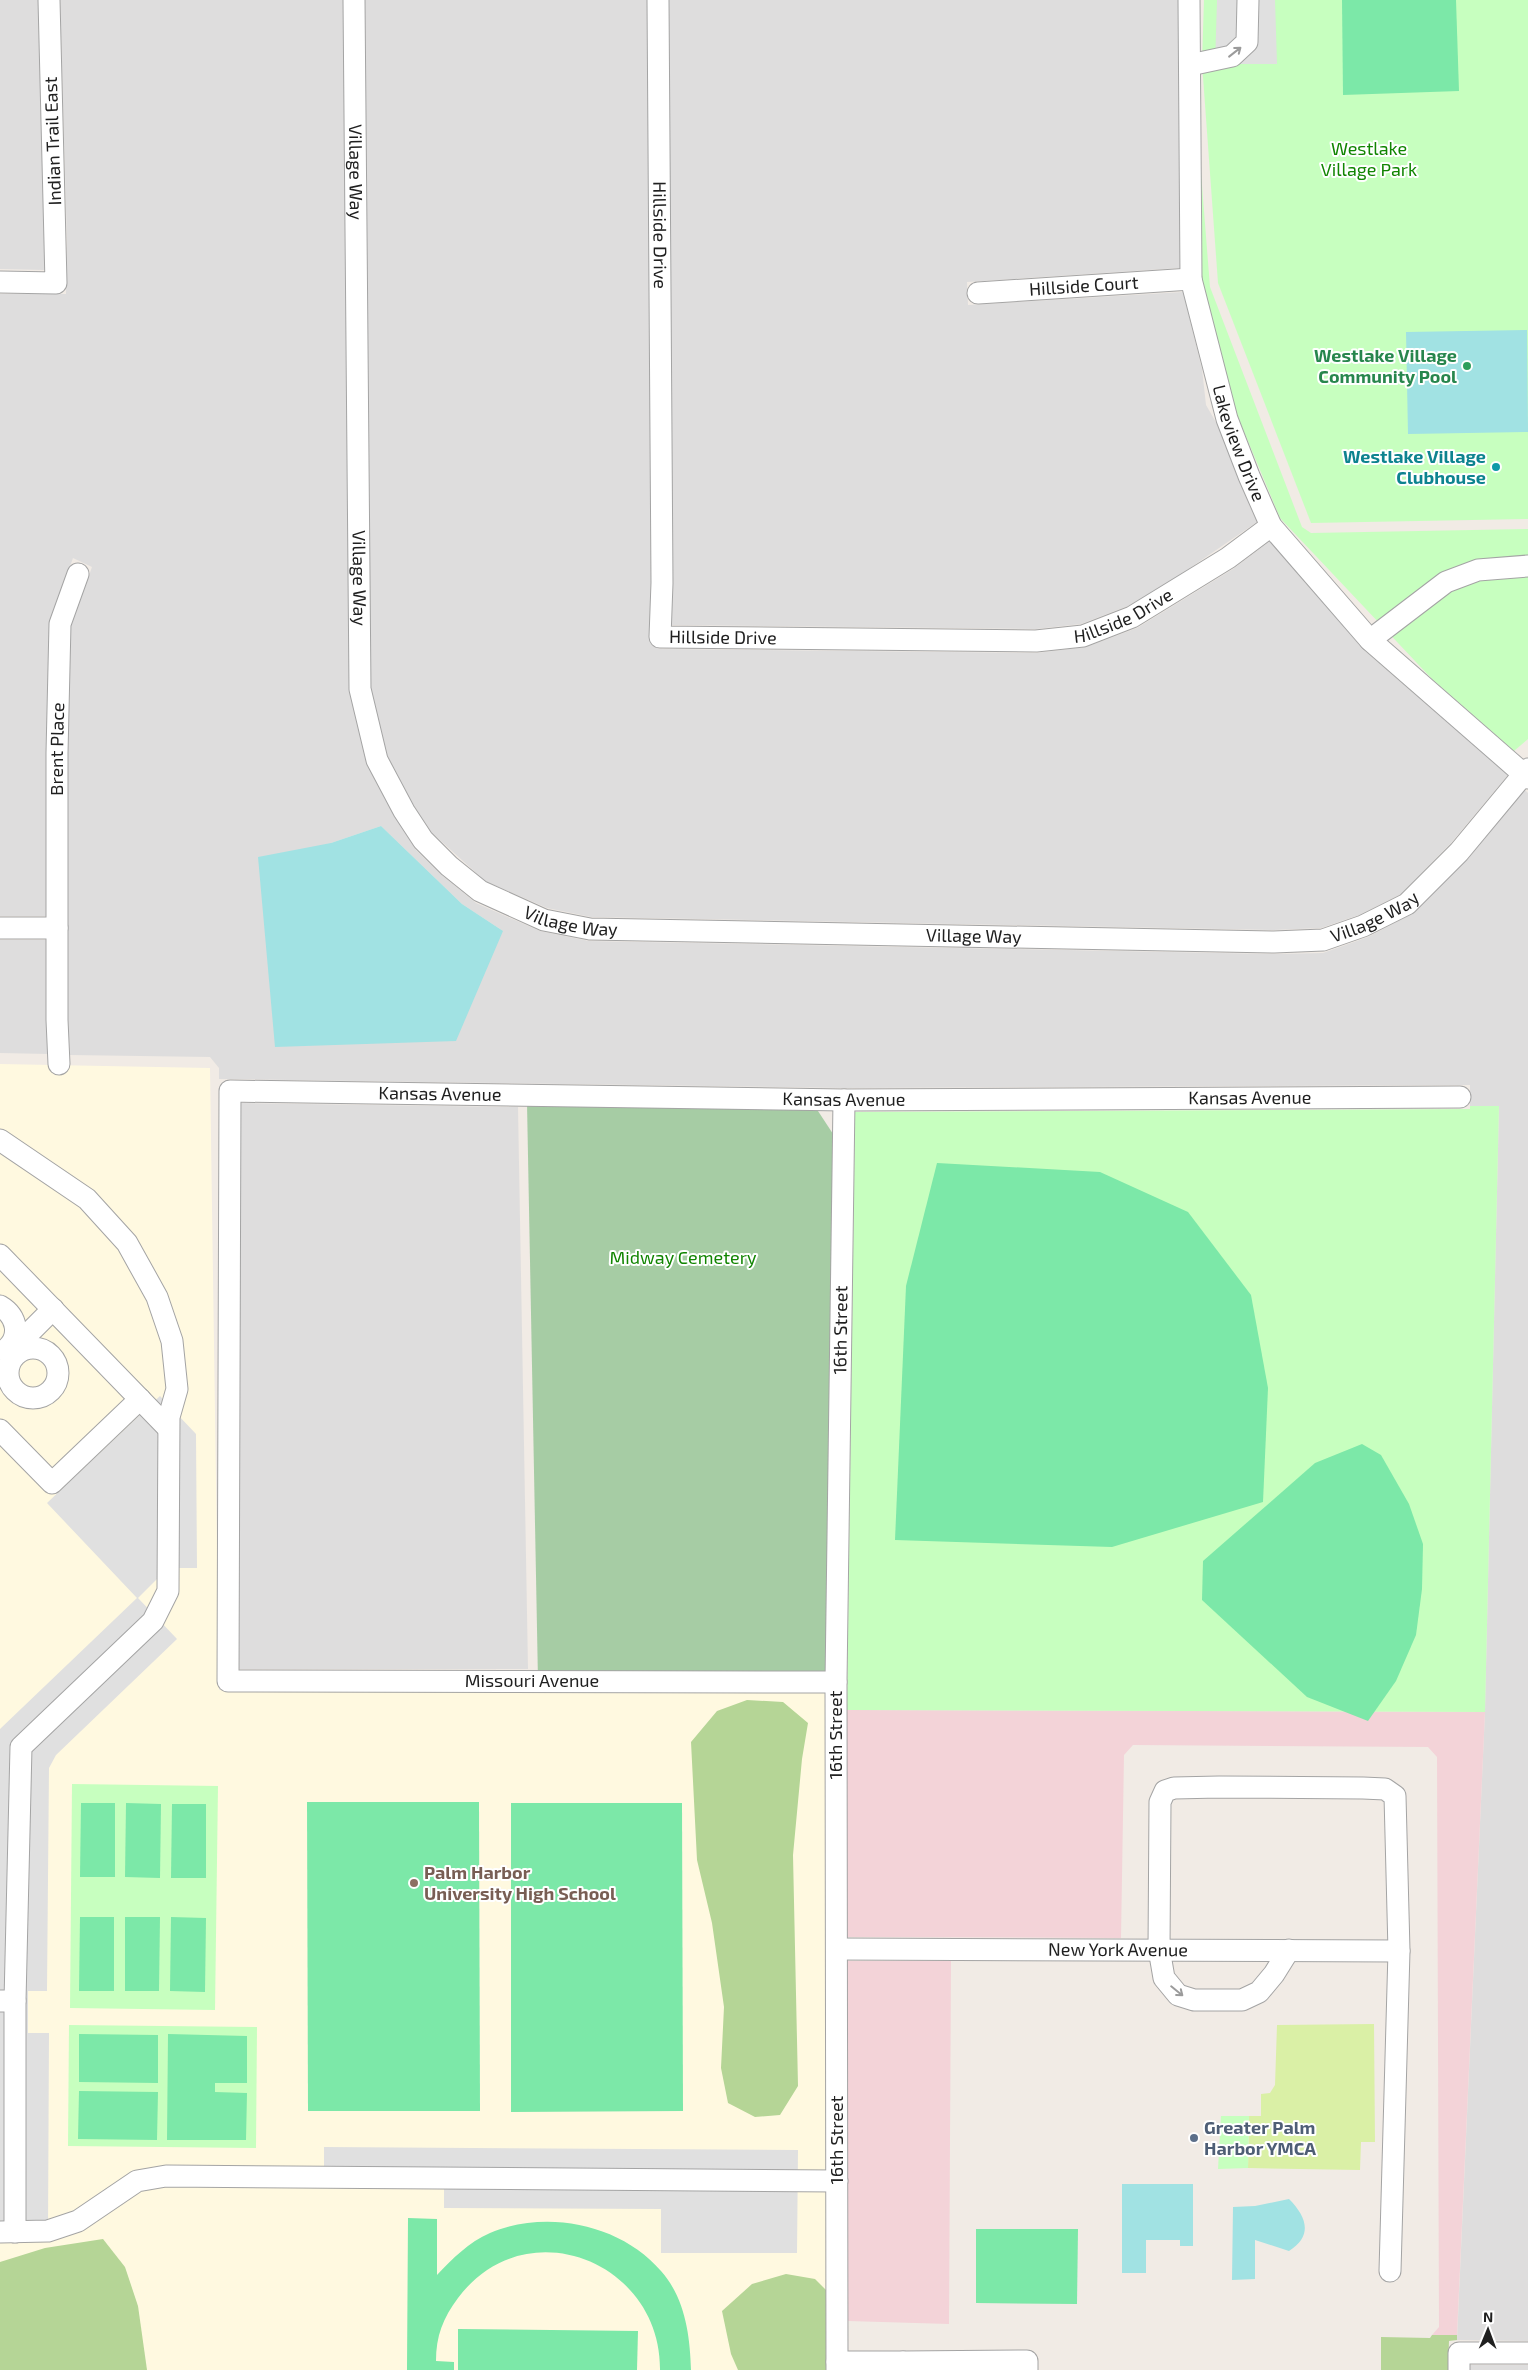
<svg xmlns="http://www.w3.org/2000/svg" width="1528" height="2370" viewBox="0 0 1528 2370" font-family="'Exo 2',sans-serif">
	<rect width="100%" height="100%" fill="#f1ebe5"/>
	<!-- residential -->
	<g fill="#dedddd" fill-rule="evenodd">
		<polygon points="0,0 38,0 45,270 0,269"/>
		<path d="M 60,0 L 344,0 L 350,692 L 368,766 L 395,817 L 416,850 L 443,876 L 476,903 L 540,931 L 589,941 L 1274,954 L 1323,953 L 1368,937 L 1414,913 L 1467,860 L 1525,790 L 1528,793 L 1528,2341 L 1457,2340 L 1485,1712 L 1499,1106 L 1470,1106 L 1470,1085 L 844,1088 L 219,1079 L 219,1068 L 210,1057 L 70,1055 L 68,1019 L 68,753 L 71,626 L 92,567 L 73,558 L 50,623 L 47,916 L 0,916 L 0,294 L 66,294 L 67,244 ZM 381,826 L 462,904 L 503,931 L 331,843 Z"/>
		<polygon points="365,0 648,0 651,583 649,636 659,649 1036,653 1086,647 1137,628 1233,569 1270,541 1363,649 1508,775 1451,843 1401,894 1359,915 1321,928 1274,930 591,917 547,908 485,881 431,832 413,804 387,755 371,688"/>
		<polygon points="669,0 1179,0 1180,268 967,282 968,305 1183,292 1202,369 1206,405 1217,424 1257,522 1171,581 1128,606 1081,624 1036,629 671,625"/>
		<polygon points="0,940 47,940 46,1020 49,1054 0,1053"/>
		<polygon points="241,1103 518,1107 528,1669 238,1669"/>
		<polygon points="1470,2365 1528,2365 1528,2370 1469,2370"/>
	</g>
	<!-- commercial -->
	<g fill="#f3d3d8">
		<polygon points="847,1710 1485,1712 1457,2335 1432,2335 1439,2327 1437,1757 1428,1747 1133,1745 1124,1755 1121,1938 847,1937"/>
		<polygon points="847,1961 951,1961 949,2324 848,2321"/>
	</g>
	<!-- education -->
	<polygon fill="#fff9e0" points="0,1064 210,1068 219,1690 830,1689 827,2370 0,2370"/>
	<!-- grass -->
	<polygon fill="#daf0a6" points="1374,2024 1375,2142 1361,2142 1360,2170 1248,2168 1249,2116 1261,2116 1261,2094 1270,2093 1275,2085 1277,2025"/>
	<!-- forest -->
	<g fill="#b5d596">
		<polygon points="747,1700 783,1702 808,1723 802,1759 793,1855 798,2086 780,2115 755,2117 728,2103 721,2068 724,2007 712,1923 697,1860 691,1742 717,1711"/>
		<polygon points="103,2239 125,2267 138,2306 147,2370 0,2370 0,2262 45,2248"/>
		<polygon points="786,2274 815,2279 827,2291 827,2370 738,2370 731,2354 722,2311 752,2284"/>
		<polygon points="1432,2335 1457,2335 1457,2340 1449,2341 1448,2370 1381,2370 1381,2337 1430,2338"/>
	</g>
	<!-- cemetery -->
	<polygon fill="#a6cca4" points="527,1103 816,1108 837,1140 829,1682 538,1681"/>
	<!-- park -->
	<g fill="#c7ffbf">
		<polygon points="1204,0 1528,0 1528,519 1311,523 1218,283 1202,63"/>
		<polygon points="1201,173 1210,287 1302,527 1311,533 1528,529 1528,739 1514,751 1432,679 1280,518 1237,415 1201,277"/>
		<polygon points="1470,1106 1499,1106 1485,1712 847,1710 855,1112 1470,1109"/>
		<polygon points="72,1784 218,1786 215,2010 70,2008"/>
		<polygon points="69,2025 257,2027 256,2148 68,2146"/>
		<polygon points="1221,2116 1249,2116 1248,2168 1218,2169"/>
	</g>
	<!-- pitch -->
	<g fill="#7ce8a8">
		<polygon points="1342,0 1456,0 1459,91 1343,95"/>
		<polygon points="937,1163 1100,1172 1188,1212 1251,1295 1268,1388 1263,1502 1112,1547 895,1540 906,1286"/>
		<polygon points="1362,1444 1381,1455 1409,1504 1423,1544 1422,1589 1416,1635 1396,1681 1368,1721 1307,1697 1202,1600 1203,1561 1315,1463"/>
		<polygon points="307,1802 479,1802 480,2111 308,2111"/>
		<polygon points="81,1803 115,1803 115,1877 80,1877"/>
		<polygon points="126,1803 161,1804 160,1878 125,1877"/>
		<polygon points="511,1803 682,1803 683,2111 511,2112"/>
		<polygon points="172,1804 206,1804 206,1878 171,1878"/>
		<polygon points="80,1917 114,1917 114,1991 79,1991"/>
		<polygon points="125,1917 160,1917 159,1991 125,1991"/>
		<polygon points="171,1917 206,1918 205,1992 170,1991"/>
		<polygon points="79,2034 158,2035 158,2083 79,2082"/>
		<polygon points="168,2034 247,2036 247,2083 215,2083 215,2092 247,2093 246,2140 167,2140"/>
		<polygon points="79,2091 158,2092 157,2140 78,2139"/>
		<path d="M 408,2218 L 437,2219 L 437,2275 C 452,2259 469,2242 490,2233 C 546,2209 621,2224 661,2271 C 685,2298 690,2335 691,2370 L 660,2370 C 661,2261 525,2208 458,2298 C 443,2318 436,2336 436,2361 L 454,2362 L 454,2370 L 407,2370 Z"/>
		<polygon points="976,2229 1078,2229 1077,2304 976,2303"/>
		<polygon points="458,2329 638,2331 637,2370 458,2370"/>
	</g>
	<!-- parking -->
	<g fill="#e0e0e0">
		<polygon points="1217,0 1275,0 1277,64 1215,64"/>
		<polygon points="160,1396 196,1434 197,1568 168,1568 138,1598 177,1639 56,1755 49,1768 47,1991 28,1991 28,2033 49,2033 48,2231 0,2231 0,1729 137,1598 47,1503"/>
		<polygon points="324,2147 798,2150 797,2253 661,2253 661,2209 444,2208 444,2189 324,2188"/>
	</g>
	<!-- water -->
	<g fill="#a1e2e3">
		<polygon points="1527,330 1528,432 1408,434 1406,332"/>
		<polygon points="381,826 462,904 503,931 456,1041 275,1047 258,857 331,843"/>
		<polygon points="1122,2184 1193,2184 1193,2246 1180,2246 1180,2240 1146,2240 1146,2273 1122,2273"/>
		<path d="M 1289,2199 C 1307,2217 1313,2236 1289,2251 L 1255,2240 L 1255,2279 L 1232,2280 L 1233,2207 L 1255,2206 Z"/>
	</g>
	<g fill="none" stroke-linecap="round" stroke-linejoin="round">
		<!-- minor casing -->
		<g stroke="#a4a4a4" stroke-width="23">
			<g id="minor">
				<path id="s1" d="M 354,0 L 360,689 L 377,760 L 404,811 L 423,840 L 449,866 L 480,891 L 544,920 L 590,929 L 1274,942 L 1323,940 L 1363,926 L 1407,904 L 1459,852 L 1528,769"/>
				<path id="s2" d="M 658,0 L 662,583 L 660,637 L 1036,641 L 1083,636 L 1132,617 L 1228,558 L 1271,526"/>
				<path id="s3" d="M 1189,0 L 1191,279 L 1227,419 L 1249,476 L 1271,526 L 1370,640 L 1528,778"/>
				<polyline points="1190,65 1232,56 1247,42 1248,0"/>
				<polyline points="0,282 56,283 49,0"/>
				<path id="s4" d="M 978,293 L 1191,279"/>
				<polyline points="1370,640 1446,582 1478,570 1528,566"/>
				<polyline points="0,928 57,928"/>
				<path id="s5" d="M 59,1064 L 57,1020 L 57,753 L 60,624 L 78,574"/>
				<polyline points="0,1140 87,1199 127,1243 157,1297 172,1341 177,1389 169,1417 168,1591 153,1621 21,1747 15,2001 0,2001"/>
				<polyline points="0,1255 168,1428"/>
				<path d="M 0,1306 C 17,1316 22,1337 5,1350"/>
				<circle cx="33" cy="1373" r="25"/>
				<polyline points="13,1353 11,1351 53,1309"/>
				<polyline points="0,1430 52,1483 140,1399"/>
				<path id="s6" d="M 836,1682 L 228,1681 L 230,1091 L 844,1100 L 1460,1097"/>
				<path id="s7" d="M 837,1949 L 1399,1951"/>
				<polyline points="1289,1950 1274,1974 1259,1992 1242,2000 1194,2000 1178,1995 1164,1978 1159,1949 1160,1802 1165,1791 1174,1788 1219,1787 1363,1788 1385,1789 1395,1796 1399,1951 1390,2271"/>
				<polyline points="0,2232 48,2231 78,2221 137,2181 166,2176 837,2181"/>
				<polyline points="15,2232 15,2001"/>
				<polyline points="837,2362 903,2362"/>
				<path id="s8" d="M 837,2370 L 836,1682 L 844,1100"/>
				<polyline points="908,2370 903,2362 1027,2361 1027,2370"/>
				<polyline points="1459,2370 1459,2353 1528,2353"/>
			</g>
		</g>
		<!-- minor -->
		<use href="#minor" stroke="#fff" stroke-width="21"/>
	</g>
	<!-- one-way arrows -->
	<defs><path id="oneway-shaft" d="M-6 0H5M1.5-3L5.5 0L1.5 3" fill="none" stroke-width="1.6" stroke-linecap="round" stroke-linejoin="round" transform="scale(1.25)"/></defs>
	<g stroke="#9b9b9b">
		<use href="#oneway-shaft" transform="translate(1235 52) rotate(-38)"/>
		<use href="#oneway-shaft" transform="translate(1177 1991) rotate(39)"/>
	</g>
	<!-- markers -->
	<circle fill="#2e9e5b" stroke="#fff" stroke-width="2" cx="1467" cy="366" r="5"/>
	<circle fill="#0f9aa8" stroke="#fff" stroke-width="2" cx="1496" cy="467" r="5"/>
	<circle fill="#8d6e63" stroke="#fff" stroke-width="2" cx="414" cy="1883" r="5"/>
	<circle fill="#5c6f8a" stroke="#fff" stroke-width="2" cx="1194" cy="2138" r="5"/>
	<g text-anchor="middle" stroke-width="4" stroke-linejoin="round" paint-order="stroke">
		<!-- street labels -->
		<g font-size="18" fill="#202020" stroke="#fff">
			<text transform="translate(53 141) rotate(-92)" y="6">Indian Trail East</text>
			<text dy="6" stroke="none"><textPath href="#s1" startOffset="172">Village Way</textPath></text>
			<text dy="6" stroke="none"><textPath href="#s2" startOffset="235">Hillside Drive</textPath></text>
			<text dy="6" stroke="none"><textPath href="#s4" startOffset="106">Hillside Court</textPath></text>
			<text dy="6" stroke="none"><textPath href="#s3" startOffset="450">Lakeview Drive</textPath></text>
			<text dy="6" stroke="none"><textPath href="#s1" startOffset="578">Village Way</textPath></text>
			<text dy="6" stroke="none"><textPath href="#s2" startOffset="1105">Hillside Drive</textPath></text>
			<text dy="6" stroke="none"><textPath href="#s2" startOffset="700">Hillside Drive</textPath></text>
			<text dy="6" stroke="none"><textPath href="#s5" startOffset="315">Brent Place</textPath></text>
			<text dy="6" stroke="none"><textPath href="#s1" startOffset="1838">Village Way</textPath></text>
			<text dy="6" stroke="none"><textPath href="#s1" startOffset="1028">Village Way</textPath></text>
			<text dy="6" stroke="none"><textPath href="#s1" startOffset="1432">Village Way</textPath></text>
			<text dy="6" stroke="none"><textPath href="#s6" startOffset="1408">Kansas Avenue</textPath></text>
			<text dy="6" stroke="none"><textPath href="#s6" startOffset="2218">Kansas Avenue</textPath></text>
			<text dy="6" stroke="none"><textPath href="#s6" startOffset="1812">Kansas Avenue</textPath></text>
			<text dy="6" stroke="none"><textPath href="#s8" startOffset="1040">16th Street</textPath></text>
			<text x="532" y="1687">Missouri Avenue</text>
			<text transform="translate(836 1735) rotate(-90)" y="6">16th Street</text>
			<text dy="6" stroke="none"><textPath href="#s7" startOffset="281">New York Avenue</textPath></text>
			<text transform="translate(837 2140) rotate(-90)" y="6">16th Street</text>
		</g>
		<!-- park labels -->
		<g font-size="18" fill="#118502" stroke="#fff">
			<text x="1369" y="155">Westlake<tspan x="1369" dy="21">Village Park</tspan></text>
			<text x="683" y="1264">Midway Cemetery</text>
		</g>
		<!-- leisure labels -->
		<g font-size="18" font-weight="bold" fill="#27864d" stroke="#fff" text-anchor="end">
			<text x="1457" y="362">Westlake Village<tspan x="1457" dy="21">Community Pool</tspan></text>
		</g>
		<!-- culture labels -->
		<g font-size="18" font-weight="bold" fill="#0d838f" stroke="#fff" text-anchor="end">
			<text x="1486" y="463">Westlake Village<tspan x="1486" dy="21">Clubhouse</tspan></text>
		</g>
		<!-- education labels -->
		<g font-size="18" font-weight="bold" fill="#785e54" stroke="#fff" text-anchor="start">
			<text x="424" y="1879">Palm Harbor<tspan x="424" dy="21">University High School</tspan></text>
		</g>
		<!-- service labels -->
		<g font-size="18" font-weight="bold" fill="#4e5e75" stroke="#fff" text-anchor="start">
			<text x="1204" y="2134">Greater Palm<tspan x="1204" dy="21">Harbor YMCA</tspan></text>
		</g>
	</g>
	<!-- north arrow -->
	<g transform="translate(1488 2330) rotate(1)" stroke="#ffffff" stroke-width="4" paint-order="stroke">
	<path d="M0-4L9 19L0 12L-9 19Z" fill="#202020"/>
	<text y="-8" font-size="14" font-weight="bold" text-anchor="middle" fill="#202020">N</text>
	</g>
</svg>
